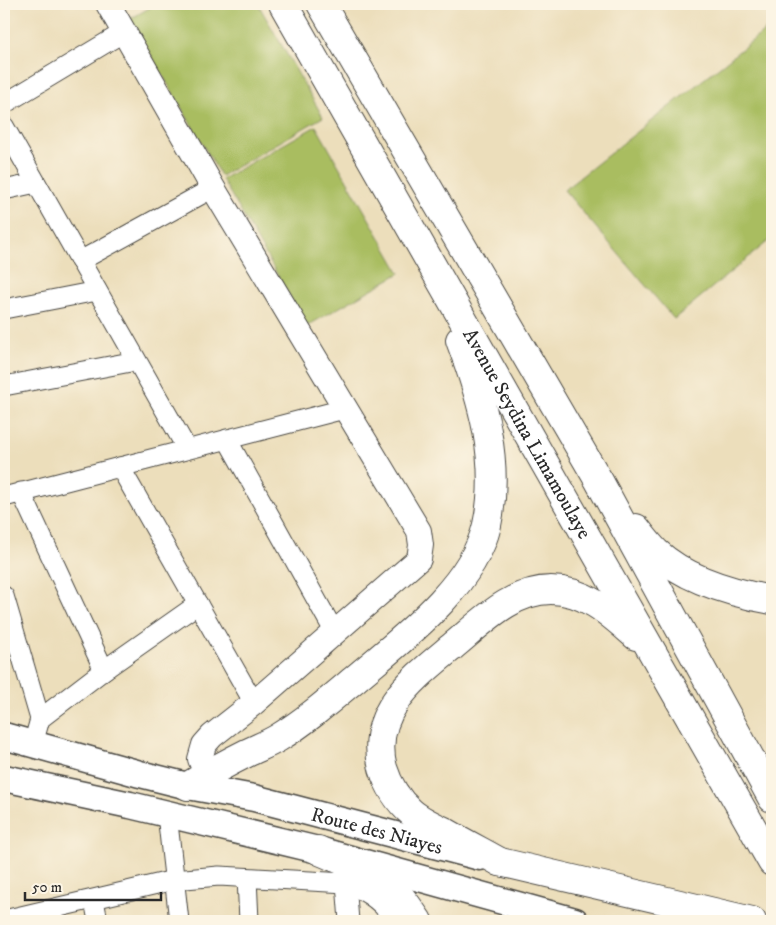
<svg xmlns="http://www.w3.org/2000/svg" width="776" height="925" viewBox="0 0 776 925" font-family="'IM FELL DW Pica',serif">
	<rect width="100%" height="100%" fill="#fcf5e5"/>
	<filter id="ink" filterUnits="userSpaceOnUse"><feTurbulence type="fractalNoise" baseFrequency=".02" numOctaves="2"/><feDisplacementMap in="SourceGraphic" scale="10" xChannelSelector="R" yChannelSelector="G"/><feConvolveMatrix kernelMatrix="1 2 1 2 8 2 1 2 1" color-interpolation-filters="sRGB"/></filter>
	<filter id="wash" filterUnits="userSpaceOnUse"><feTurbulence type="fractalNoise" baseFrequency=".0096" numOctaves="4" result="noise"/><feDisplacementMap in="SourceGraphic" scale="20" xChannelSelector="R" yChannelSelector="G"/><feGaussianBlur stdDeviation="1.12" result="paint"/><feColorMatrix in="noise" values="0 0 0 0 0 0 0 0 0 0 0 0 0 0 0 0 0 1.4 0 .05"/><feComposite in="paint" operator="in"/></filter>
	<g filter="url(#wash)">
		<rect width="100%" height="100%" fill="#ecdebb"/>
		<!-- park -->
		<g fill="#a9bd61" stroke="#6a7446">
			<polygon points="156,4 258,4 323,117 221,176 130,19"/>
			<polygon points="772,25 772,238 674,319 564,190"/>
			<polygon points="316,126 400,273 307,326 222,179"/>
		</g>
	</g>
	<g filter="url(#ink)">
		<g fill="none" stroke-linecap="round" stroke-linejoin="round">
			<!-- minor casing -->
			<g stroke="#484641" stroke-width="21">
				<g id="minor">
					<polyline points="4,104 124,32"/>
					<polyline points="4,126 187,449"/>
					<polyline points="4,190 36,183"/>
					<polyline points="80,261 213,188"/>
					<polyline points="4,309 97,291"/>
					<polyline points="4,386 136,361"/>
					<polyline points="227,439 335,633"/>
					<polyline points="120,467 254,703"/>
					<polyline points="21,492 104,670"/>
					<polyline points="4,497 344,409"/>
					<polyline points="4,596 40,719"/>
					<polyline points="33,744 40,719 104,670 198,604"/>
					<polyline points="167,814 179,921"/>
					<polyline points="247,878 249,921"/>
					<polyline points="346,883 349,921"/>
					<polyline points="94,900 98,921"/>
					<path d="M 4,920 L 174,880 L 219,876 L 346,883 C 366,891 384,902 394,921"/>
				</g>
			</g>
			<!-- tertiary casing -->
			<g stroke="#484641" stroke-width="26">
				<polyline id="tertiary" points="108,4 213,188 419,531 421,545 419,559 254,703 212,736 204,745 200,759 206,774"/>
			</g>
			<!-- secondary casing -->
			<g stroke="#484641" stroke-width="29">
				<g id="secondary">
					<path id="s1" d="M 4,736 L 140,774 L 188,786 L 254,798 L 480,857"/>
					<polyline points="4,778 130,805 318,850 575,921"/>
				</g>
			</g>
			<!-- primary casing -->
			<g stroke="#484641" stroke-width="30">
				<polyline id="primary" points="500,862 752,921"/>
			</g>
			<!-- trunk casing -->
			<g stroke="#484641" stroke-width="30">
				<g id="trunk">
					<path id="s2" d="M 283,4 L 772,862"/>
					<polyline points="321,4 599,481 772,798"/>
					<path d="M 636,528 C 642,536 649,545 656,552 C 686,580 733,593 772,600"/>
					<path d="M 188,786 C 207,774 227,763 247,753 C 257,748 268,744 278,738 C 306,721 331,699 356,678 C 402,639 473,586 487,525 C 501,462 482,399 460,340"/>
					<path d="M 318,850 C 341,861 368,869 388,885 C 401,895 409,908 418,921"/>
					<path d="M 500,862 C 482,852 463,842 444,831 C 433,826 420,820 411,812 C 398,801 388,784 383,768 C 368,711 416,677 454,645 C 482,622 512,590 551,590 C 586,590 612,615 636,636"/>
				</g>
			</g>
			<!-- minor -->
			<use href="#minor" stroke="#fff" stroke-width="19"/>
			<!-- tertiary -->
			<use href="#tertiary" stroke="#fff" stroke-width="24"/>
			<!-- secondary -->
			<use href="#secondary" stroke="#fff" stroke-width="26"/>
			<!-- primary -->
			<use href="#primary" stroke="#fff" stroke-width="28"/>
			<!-- trunk -->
			<use href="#trunk" stroke="#fff" stroke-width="28"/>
		</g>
	</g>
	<g text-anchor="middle" stroke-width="5" stroke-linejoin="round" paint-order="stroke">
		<!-- street labels -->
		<g font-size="20" fill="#2b2b2b" stroke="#fcf5e5">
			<text dy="7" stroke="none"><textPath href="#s2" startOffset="494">Avenue Seydina Limamoulaye</textPath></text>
			<text dy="7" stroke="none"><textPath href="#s1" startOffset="385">Route des Niayes</textPath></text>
		</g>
	</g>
	<!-- margin -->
	<rect width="776" height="925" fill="none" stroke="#fcf5e5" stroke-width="20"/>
	<!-- scale -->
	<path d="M25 892v8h136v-8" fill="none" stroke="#2b2b2b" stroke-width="2.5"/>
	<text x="32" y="892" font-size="15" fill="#2b2b2b" stroke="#fcf5e5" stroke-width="4" paint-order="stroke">50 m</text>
</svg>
